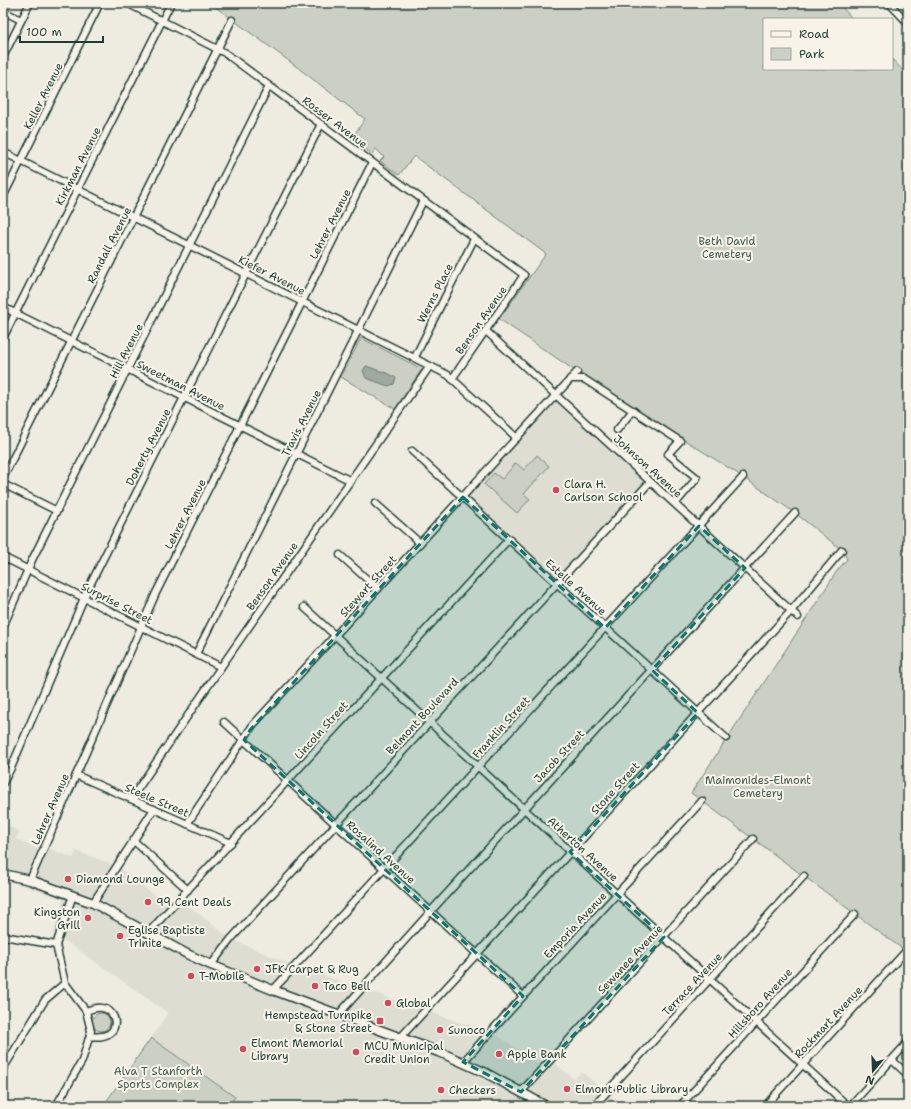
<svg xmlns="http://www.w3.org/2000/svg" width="911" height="1109" viewBox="0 0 911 1109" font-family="'Shantell Sans',sans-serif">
	<rect width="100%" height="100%" fill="#eeece1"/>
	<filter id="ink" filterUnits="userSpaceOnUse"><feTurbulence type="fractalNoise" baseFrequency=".025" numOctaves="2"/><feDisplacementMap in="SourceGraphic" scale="8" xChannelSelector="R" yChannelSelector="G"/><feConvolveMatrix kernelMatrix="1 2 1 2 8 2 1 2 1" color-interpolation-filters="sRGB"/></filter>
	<g filter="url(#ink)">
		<!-- built -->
		<g fill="#ddddd2">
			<polygon points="557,400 646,482 556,581 466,498"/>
			<polygon points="3,824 19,831 16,839 43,851 45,847 73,858 76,851 117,866 171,908 180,899 231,939 290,964 497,1035 543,1067 551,1060 574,1079 582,1072 622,1106 228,1106 235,1096 151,1038 168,1013 54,933 63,899 3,879"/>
		</g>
		<!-- green -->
		<g fill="#cccfc4" stroke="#76867c">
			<polygon points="210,3 838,3 853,19 764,19 764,69 892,69 892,59 908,76 908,953 691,793 804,622 837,571 847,559 842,550 795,513 743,477 577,372 499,319 546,254 414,156 399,175 380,161 384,157 376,149 372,154 351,139 365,119 289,61"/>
			<polygon points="361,338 422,369 395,409 341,377"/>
			<polygon points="537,455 549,466 524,494 530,499 517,513 484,484 494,473 502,479 516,463 524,470"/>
			<circle cx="101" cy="1022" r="9"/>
			<polygon points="151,1038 235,1097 228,1106 103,1106"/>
		</g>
		<!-- water -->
		<polygon fill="#9fa99f" stroke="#6c7e74" points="366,366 389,374 396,378 394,384 388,386 366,378 363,371"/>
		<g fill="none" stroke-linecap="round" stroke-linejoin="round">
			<!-- minor casing -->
			<g stroke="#1f3d34" stroke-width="9">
				<g id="minor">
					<polyline points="127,3 225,53 524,275 452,379"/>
					<polyline points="889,3 908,23"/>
					<polyline points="3,11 21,20"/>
					<polyline points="3,57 30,3"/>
					<polyline points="3,152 448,375 517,438"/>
					<polyline points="3,197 100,3"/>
					<polyline points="3,307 351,481"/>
					<polyline points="486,331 798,617"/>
					<polyline points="3,338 171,3"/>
					<polyline points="415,357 474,239"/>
					<polyline points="570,379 584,379 680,441 668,454 697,478 675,504"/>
					<polyline points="617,430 633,410"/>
					<polyline points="412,451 726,738"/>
					<polyline points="3,478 232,20"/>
					<polyline points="3,484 57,511"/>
					<polyline points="375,503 420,543"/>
					<polyline points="340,555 378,589"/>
					<polyline points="3,557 221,667"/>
					<polyline points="304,607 848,1106"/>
					<polyline points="3,627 32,560 269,86"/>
					<polyline points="196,654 423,201"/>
					<polyline points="224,722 523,996"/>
					<polyline points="76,775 231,843"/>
					<polyline points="3,783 11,768 87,591 321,124"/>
					<polyline points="131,799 221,667 430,366"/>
					<polyline points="187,824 253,725 577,372"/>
					<polyline points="134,841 188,890"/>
					<polyline points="30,880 156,593 372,163"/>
					<polyline points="93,903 154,809"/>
					<polyline points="148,933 509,539"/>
					<polyline points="3,936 56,945"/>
					<polyline points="56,945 65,983 86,1011 91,1031 82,1061 56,1106"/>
					<polyline points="56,945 73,895"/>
					<polyline points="211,965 231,939 650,482"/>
					<polyline points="273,990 743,477"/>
					<path d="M 86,1011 C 91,1009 96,1007 102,1008 C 119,1010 123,1041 90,1036"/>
					<polyline points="339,1014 431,911 795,513"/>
					<polyline points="400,1038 791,611 842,550"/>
					<polyline points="892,1060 908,1075"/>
					<polyline points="463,1062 702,801"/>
					<polyline points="3,1069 45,1000 65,983"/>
					<polyline points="521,1092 753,839"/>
					<polyline points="594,1106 804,876"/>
					<polyline points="680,1106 855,914"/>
					<polyline points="765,1106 906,951"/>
					<polyline points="850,1106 908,1042"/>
				</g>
			</g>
			<!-- major casing -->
			<g stroke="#1f3d34" stroke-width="11">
				<polyline id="major" points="3,874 30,880 93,903 187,954 211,965 273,990 444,1054 486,1073 546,1106"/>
			</g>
			<!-- minor -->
			<use href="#minor" stroke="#f7f3e8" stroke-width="6"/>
			<!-- major -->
			<use href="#major" stroke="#f7f3e8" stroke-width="8"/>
		</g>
	</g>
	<!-- marked area -->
	<path fill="#0f766e" fill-opacity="0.2" stroke="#0f766e" stroke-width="3" stroke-dasharray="8 5" stroke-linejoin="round" d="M 463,497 L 605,628 L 699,526 L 745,568 L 652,670 L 698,713 L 570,852 L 664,937 L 521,1092 L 463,1062 L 523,996 L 244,740 L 250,730 Z"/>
	<!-- markers -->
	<g fill="#d1495b" stroke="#f7f3e8" stroke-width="1.5">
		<circle cx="556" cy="490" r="4"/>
		<circle cx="68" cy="879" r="4"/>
		<circle cx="148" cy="902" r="4"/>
		<circle cx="88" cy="918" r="4"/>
		<circle cx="120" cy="936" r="4"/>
		<circle cx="257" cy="969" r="4"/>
		<circle cx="191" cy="976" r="4"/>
		<circle cx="315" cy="986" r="4"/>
		<circle cx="388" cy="1003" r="4"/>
		<rect x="376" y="1017" width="8" height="8" rx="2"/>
		<circle cx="440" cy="1030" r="4"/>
		<circle cx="243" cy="1049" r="4"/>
		<circle cx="356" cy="1052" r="4"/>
		<circle cx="499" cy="1054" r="4"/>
		<circle cx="567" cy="1089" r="4"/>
		<circle cx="441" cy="1090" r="4"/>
	</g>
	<g text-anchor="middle" stroke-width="4" stroke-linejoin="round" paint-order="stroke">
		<!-- street labels -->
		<g font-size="11" fill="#1f3d34" stroke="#f7f3e8">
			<text transform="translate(43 96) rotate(-63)" y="4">Keller Avenue</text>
			<text transform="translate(335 122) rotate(37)" y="4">Rosser Avenue</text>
			<text transform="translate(78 166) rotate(-63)" y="4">Kirkman Avenue</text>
			<text transform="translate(330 224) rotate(-63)" y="4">Lehrer Avenue</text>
			<text transform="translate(109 245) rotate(-63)" y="4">Randall Avenue</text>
			<text transform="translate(272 275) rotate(27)" y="4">Kiefer Avenue</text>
			<text transform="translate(435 293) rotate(-63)" y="4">Werns Place</text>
			<text transform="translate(481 320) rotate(-55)" y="4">Benson Avenue</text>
			<text transform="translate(126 351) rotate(-63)" y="4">Hill Avenue</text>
			<text transform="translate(181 385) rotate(27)" y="4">Sweetman Avenue</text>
			<text transform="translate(301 423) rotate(-63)" y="4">Travis Avenue</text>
			<text transform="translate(148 447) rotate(-63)" y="4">Doherty Avenue</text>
			<text transform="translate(648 466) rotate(42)" y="4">Johnson Avenue</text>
			<text transform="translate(185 514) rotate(-63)" y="4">Lehrer Avenue</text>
			<text transform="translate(272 576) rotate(-55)" y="4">Benson Avenue</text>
			<text transform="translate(368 586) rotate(-48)" y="4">Stewart Street</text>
			<text transform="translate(576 587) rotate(42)" y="4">Estelle Avenue</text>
			<text transform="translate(117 603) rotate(27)" y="4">Surprise Street</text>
			<text transform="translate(422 716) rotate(-47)" y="4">Belmont Boulevard</text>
			<text transform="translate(501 727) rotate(-48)" y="4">Franklin Street</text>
			<text transform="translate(321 730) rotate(-48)" y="4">Lincoln Street</text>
			<text transform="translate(559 756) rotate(-47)" y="4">Jacob Street</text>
			<text transform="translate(615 788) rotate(-48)" y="4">Stone Street</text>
			<text transform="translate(157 800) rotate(23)" y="4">Steele Street</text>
			<text transform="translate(50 809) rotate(-66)" y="4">Lehrer Avenue</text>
			<text transform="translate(583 849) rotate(42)" y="4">Atherton Avenue</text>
			<text transform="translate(381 852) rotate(42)" y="4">Rosalind Avenue</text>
			<text transform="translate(575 925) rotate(-47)" y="4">Emporia Avenue</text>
			<text transform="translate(630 959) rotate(-47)" y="4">Sewanee Avenue</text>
			<text transform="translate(692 984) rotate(-47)" y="4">Terrace Avenue</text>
			<text transform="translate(760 1003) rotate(-48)" y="4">Hillsboro Avenue</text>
			<text transform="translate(828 1022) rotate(-47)" y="4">Rockmart Avenue</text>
		</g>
		<!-- park labels -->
		<g font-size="11" fill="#425a51" stroke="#f7f3e8">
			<text x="727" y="245">Beth David<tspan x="727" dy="13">Cemetery</tspan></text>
			<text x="758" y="784">Maimonides-Elmont<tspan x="758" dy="13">Cemetery</tspan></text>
			<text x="158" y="1075">Alva T Stanforth<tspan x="158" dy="13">Sports Complex</tspan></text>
		</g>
		<!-- poi labels -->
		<g font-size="11" fill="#1f3d34" stroke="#f7f3e8" text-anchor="start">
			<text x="564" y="488">Clara H.<tspan x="564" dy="13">Carlson School</tspan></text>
			<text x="76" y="883">Diamond Lounge</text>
			<text x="156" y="906">99 Cent Deals</text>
			<text x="80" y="916" text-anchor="end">Kingston<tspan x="80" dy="13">Grill</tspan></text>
			<text x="128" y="934">Eglise Baptiste<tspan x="128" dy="13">Trinite</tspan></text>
			<text x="265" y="973">JFK Carpet &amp; Rug</text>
			<text x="199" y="980">T-Mobile</text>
			<text x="323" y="990">Taco Bell</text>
			<text x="396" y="1007">Global</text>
			<text x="372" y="1019" text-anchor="end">Hempstead Turnpike<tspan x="372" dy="13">&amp; Stone Street</tspan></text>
			<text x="448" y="1034">Sunoco</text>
			<text x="251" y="1047">Elmont Memorial<tspan x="251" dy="13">Library</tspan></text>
			<text x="364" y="1050">MCU Municipal<tspan x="364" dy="13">Credit Union</tspan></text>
			<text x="507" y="1058">Apple Bank</text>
			<text x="575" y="1093">Elmont Public Library</text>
			<text x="449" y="1094">Checkers</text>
		</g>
	</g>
	<!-- margin -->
	<rect width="911" height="1109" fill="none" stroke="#f7f3e8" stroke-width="16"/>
	<rect x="8" y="8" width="895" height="1093" fill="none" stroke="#1f3d34" stroke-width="1.5" filter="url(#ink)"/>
	<!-- legend -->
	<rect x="763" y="18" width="130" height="52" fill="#f7f3e8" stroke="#a1aaa0"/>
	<rect x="771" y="31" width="20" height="6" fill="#f7f3e8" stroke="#a1aaa0"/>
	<text x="799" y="38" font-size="12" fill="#1f3d34">Road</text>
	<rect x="771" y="48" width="20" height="12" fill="#cccfc4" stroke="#a1aaa0"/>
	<text x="799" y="58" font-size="12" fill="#1f3d34">Park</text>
	<!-- north arrow -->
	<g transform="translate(873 1071) rotate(199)" stroke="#f7f3e8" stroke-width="3" paint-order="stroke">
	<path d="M0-3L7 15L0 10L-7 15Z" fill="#1f3d34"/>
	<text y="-6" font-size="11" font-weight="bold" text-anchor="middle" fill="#1f3d34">N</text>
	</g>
	<!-- scale -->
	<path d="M20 36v6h83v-6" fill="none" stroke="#1f3d34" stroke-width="2"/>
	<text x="26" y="36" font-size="12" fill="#1f3d34" stroke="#f7f3e8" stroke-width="3" paint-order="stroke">100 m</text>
</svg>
